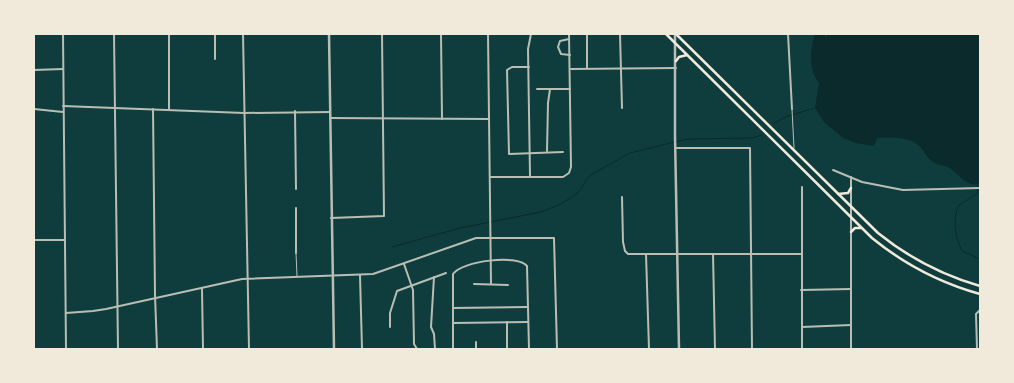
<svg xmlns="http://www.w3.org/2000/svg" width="1014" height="383" viewBox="0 0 1014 383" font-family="Cabin,sans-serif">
	<rect width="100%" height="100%" fill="#0f3d3e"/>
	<!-- water -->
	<path fill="#0a2a2b" d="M 815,34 L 825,34 L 825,38 L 828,34 L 980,34 L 980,183 C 966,189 958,172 948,167 C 943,165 937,165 933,162 C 925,157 924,147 912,141 C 903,137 887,137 877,138 L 874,146 L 856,143 L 843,138 L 824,122 L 815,108 L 819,83 C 808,68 810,50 815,34 Z"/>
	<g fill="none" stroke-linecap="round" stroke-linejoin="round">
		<!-- stream -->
		<g stroke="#0a2a2b" stroke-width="1">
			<polyline points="774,123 788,116 815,108"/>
			<path d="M 977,184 L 978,190 L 977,194 L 959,205 C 952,220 955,236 962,251 L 980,259"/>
			<polyline points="392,247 460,228 541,212 561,204 579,192 589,176 630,153 687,139 752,138 762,135"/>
		</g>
		<!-- service -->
		<polyline stroke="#b8beb3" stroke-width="1" points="296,253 297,276"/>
		<!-- pedestrian -->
		<polyline stroke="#b8beb3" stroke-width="1" points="792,109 794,148"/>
		<!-- minor -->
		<g stroke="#b8beb3" stroke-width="2">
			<polyline points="63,34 66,349"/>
			<polyline points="114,34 118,349"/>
			<polyline points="243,34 249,349"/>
			<polyline points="441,34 442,119"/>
			<polyline points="488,34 491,284"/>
			<polyline points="587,34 587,68"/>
			<polyline points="620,34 622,108"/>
			<polyline points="788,34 792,109"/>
			<polyline points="569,39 560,41 558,47 561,54 570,55"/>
			<polyline points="215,59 215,34"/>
			<polyline points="529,67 512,67 507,70 509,154 563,152"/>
			<polyline points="571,69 676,68"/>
			<polyline points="34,70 63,69"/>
			<polyline points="537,89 570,89"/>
			<polyline points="63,106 244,113 330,112"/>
			<polyline points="34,109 63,112"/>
			<polyline points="153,109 155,295 157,349"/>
			<polyline points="169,110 169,34"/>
			<polyline points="295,111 296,189"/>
			<polyline points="330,118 489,119"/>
			<polyline points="675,148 750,148 752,349"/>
			<polyline points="547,151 548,103 550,89"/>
			<polyline points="833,170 862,182 903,190 980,188"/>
			<polyline points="530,176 528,49 531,34"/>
			<polyline points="490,177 563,177 569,173 571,167 569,34"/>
			<polyline points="851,177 851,349"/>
			<polyline points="802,187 802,349"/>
			<polyline points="622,197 623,242 625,251 628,254 801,254"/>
			<polyline points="296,208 296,253"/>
			<polyline points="331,218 384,216 382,34"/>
			<polyline points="34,240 64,240"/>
			<polyline points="646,254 649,349"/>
			<polyline points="713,254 715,349"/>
			<polyline points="404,264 413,290 414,344 417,349"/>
			<polyline points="360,275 362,349"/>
			<polyline points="434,277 431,327 434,334 435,349"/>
			<polyline points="474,284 508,285"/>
			<polyline points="202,289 203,349"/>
			<polyline points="801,290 851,289"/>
			<polyline points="453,308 528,307"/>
			<polyline points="66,313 93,311 106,309 242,279 373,274 476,238 554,238 557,349"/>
			<polyline points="507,322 507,349"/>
			<polyline points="453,323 528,322"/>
			<polyline points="390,327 390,313 397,291 446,273"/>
			<polyline points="802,327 851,325"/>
			<polyline points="476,342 476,349"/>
			<path d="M 453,349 L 453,274 C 462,261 517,254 527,266 L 529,349"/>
			<polyline points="977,349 976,314 980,310"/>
		</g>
		<!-- tertiary -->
		<g stroke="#b8beb3" stroke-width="2.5">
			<polyline points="329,34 334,349"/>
			<polyline points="675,34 675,136 679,349"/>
		</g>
		<!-- secondary -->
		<g stroke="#f1e9da" stroke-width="2.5">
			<path d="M 666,34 L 872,238 C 904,264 940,283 980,294"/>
			<path d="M 676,34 L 878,233 C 909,258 942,275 980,286"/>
			<polyline points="676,61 679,57 687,55"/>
			<polyline points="838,194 848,193 851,188"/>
			<polyline points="851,232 855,228 861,228"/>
		</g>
	</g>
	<!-- border -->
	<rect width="1014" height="383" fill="none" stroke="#f1e9da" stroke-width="70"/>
</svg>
